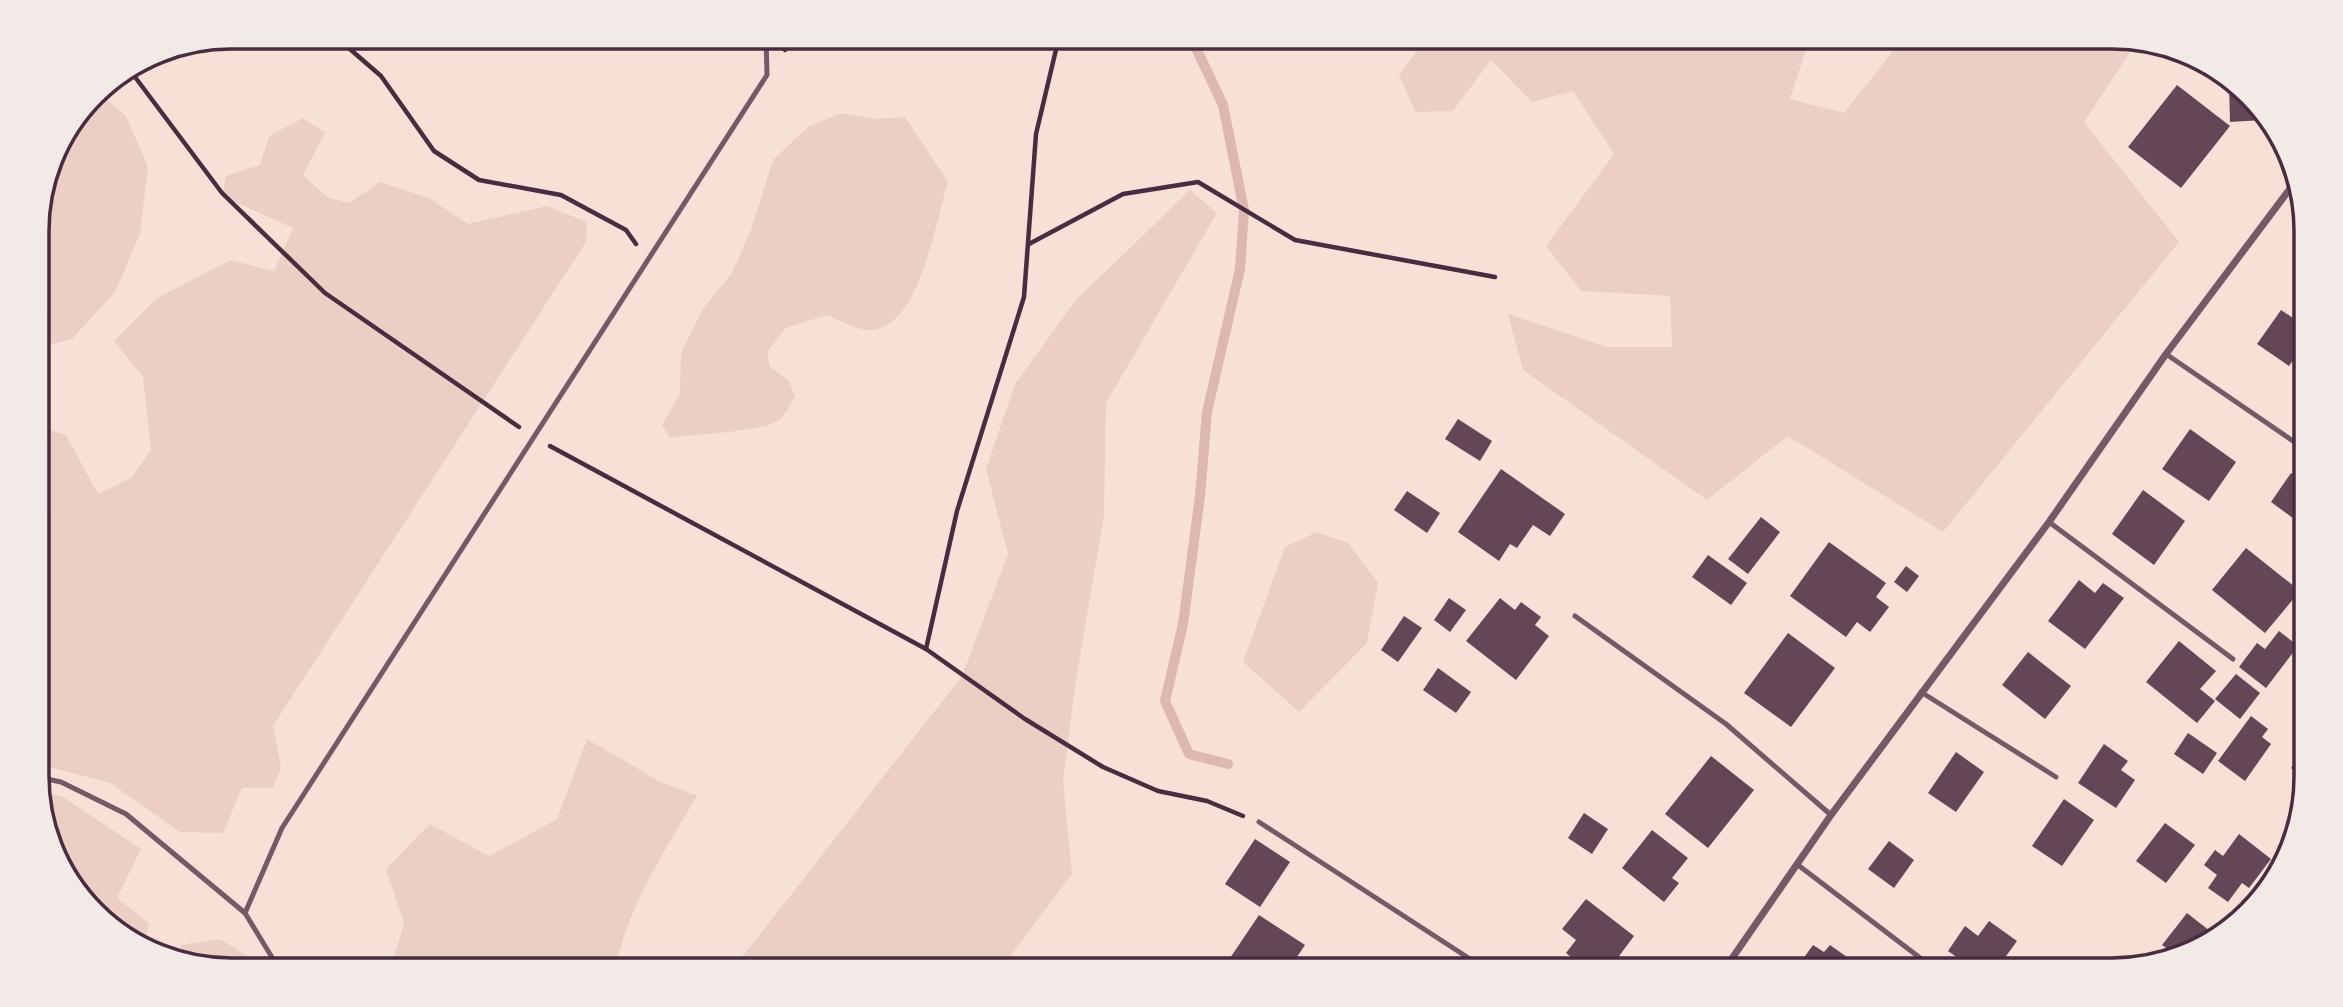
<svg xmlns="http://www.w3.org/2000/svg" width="2343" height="1007" viewBox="0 0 2343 1007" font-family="Bitter,serif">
	<rect width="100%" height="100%" fill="#f7e1d7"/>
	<!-- green -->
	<g fill="#ebcfc5">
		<polygon points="1426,37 1820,37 1807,47 1790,99 1844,113 1904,37 2112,37 2137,42 2084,122 2179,242 1943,532 1788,436 1707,500 1523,370 1508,314 1607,347 1672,347 1670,296 1581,291 1546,246 1614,154 1573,91 1532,102 1491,60 1453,111 1416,112 1399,76"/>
		<polygon points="97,92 126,116 148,167 140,234 115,292 72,339 37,348 37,218 57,145"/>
		<path d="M 841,113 L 874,119 L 905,117 L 948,182 C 936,220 920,325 873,330 C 857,331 841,321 827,315 L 786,328 L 768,351 L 769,366 L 789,381 L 795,397 C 790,403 786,415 779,420 C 763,432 695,434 670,438 L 662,425 L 680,393 L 681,353 L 702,310 L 732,273 L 751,230 L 773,160 L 809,126 Z"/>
		<polygon points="303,118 325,133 303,175 327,197 349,203 380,182 429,198 468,224 547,206 587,222 586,242 273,726 281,767 273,788 242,788 223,833 180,832 110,783 38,764 38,426 66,435 98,494 132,477 151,450 143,377 114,341 156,299 230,260 274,271 293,228 222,196 226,176 260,165 269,136"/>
		<polygon points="1190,190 1217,213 1106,403 1104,515 1076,680 1063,781 1072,874 1000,970 732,970 962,676 1008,554 986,469 1015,384 1076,300"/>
		<polygon points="1317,532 1348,543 1378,583 1367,643 1299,712 1243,662 1285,547"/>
		<path d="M 587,739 L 659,781 L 697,796 C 665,850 627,908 615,970 L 403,970 L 392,964 L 404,923 L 386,869 L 430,824 L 489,856 L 557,819 Z"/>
		<polygon points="38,791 63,797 141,849 117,898 149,923 145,947 77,895 38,802"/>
		<polygon points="220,939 269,970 231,970 179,960 181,945"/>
	</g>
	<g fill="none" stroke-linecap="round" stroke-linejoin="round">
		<!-- stream -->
		<polyline stroke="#dcb8b0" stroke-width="10" points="1196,48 1223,105 1244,210 1240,269 1207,412 1200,496 1183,624 1165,701 1189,754 1228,764"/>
	</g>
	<!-- building -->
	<g fill="#644757">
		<polygon points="2229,84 2262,110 2263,120 2230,122"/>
		<polygon points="2177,85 2230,126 2181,188 2128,147"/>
		<polygon points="2281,310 2305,326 2305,344 2289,366 2257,344"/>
		<polygon points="1458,419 1492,441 1480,461 1445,439"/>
		<polygon points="2190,429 2236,462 2209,501 2162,469"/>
		<polygon points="1501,469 1565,514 1550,536 1533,525 1517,548 1510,544 1499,561 1458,532"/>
		<polygon points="2305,471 2305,527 2271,502 2291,473 2299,479"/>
		<polygon points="2143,490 2185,521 2154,565 2112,534"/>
		<polygon points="1407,491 1440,513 1427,533 1394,510"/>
		<polygon points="1761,517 1780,532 1748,574 1728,559"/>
		<polygon points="1829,542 1886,583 1876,597 1889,607 1870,632 1857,622 1846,637 1790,596"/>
		<polygon points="2246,548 2300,591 2265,633 2212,590"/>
		<polygon points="1708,555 1747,583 1731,605 1692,577"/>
		<polygon points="1906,566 1919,576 1907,592 1894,582"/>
		<polygon points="2079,580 2095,593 2103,583 2124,598 2085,649 2048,621"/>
		<polygon points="1449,598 1466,610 1450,632 1434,620"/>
		<polygon points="1500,598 1515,610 1521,602 1541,617 1535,625 1549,636 1516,680 1466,641"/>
		<polygon points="1404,616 1422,628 1398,662 1381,650"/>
		<polygon points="2279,631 2298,646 2266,688 2239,667 2257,643 2265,649"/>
		<polygon points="1788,633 1835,668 1791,727 1744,693"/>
		<polygon points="2179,641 2216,671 2200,689 2215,701 2197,723 2146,682"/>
		<polygon points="2028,652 2071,686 2045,719 2002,685"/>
		<polygon points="1438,668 1471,692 1456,713 1423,690"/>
		<polygon points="2236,674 2260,693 2240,719 2215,699"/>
		<polygon points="2251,716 2268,729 2262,737 2271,744 2245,781 2218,761"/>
		<polygon points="2188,733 2217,753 2203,774 2174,754"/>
		<polygon points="2104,744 2128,761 2121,770 2135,780 2116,808 2078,783"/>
		<polygon points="2306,748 2306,779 2291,768"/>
		<polygon points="1956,752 1984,772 1956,812 1928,793"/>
		<polygon points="1711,756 1754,790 1708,848 1665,814"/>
		<polygon points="2064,799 2094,820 2062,866 2032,846"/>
		<polygon points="1584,813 1608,829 1592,854 1568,838"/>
		<polygon points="2165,823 2195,845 2166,883 2136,861"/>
		<polygon points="1652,830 1688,858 1672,878 1679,883 1664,902 1622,868"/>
		<polygon points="2239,834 2271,859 2249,888 2242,883 2228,902 2208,888 2217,875 2204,865 2215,850 2223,856"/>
		<polygon points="1255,839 1290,862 1260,907 1225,884"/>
		<polygon points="1889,841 1914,860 1894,888 1868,869"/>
		<polygon points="1586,899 1634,936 1611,967 1604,962 1597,970 1587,970 1566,953 1576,940 1562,929"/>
		<polygon points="2187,913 2210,931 2202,941 2172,952 2162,945"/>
		<polygon points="1259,915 1305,945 1288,970 1222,970"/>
		<polygon points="1989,921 2017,941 1996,970 1975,970 1948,951 1965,926 1978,936"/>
		<polygon points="1813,945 1824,952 1830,945 1847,957 1842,970 1795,970"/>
		<polygon points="2104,958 2120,970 2096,970"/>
		<polygon points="1370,961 1384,970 1365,970"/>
	</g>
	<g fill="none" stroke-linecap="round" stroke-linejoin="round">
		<!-- path -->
		<g stroke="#4a2c40" stroke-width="4.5">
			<polyline points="336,37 381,76 434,151 479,180 561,195 626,230 636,244"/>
			<polyline points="785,50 795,37"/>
			<polyline points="129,69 222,193 325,293 519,427"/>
			<polyline points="1029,244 1123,194 1198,182 1295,240 1495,277"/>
			<polyline points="550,446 926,649 1025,719 1103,767 1158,791 1207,801 1243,816"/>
			<polyline points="926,649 957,511 1024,297 1036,134 1059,37"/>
		</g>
		<!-- service -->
		<g stroke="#755966" stroke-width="5">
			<polyline points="2166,354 2293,441"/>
			<polyline points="2049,522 2233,659"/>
			<polyline points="1575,616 1726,724 1831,815"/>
			<polyline points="1921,692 2056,777"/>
			<polyline points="38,777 61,782 126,814 245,913 273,959 289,970"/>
			<polyline points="1259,822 1487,970"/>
			<polyline points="1798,865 1936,970"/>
			<polyline points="245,913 282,828 767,75 766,37"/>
		</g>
		<!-- minor -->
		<polyline stroke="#755966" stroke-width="7" points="1724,970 1831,815 2049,522 2166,354 2295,182"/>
	</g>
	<!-- crop -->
	<path d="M0 0H2343V1007H0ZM231 49H2112A182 182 0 0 1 2294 231V776A182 182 0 0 1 2112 958H231A182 182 0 0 1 49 776V231A182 182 0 0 1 231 49Z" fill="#f1eae7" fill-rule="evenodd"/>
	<path fill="none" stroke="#4a2c40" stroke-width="3.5" d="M231 49H2112A182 182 0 0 1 2294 231V776A182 182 0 0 1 2112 958H231A182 182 0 0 1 49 776V231A182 182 0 0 1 231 49Z"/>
</svg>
